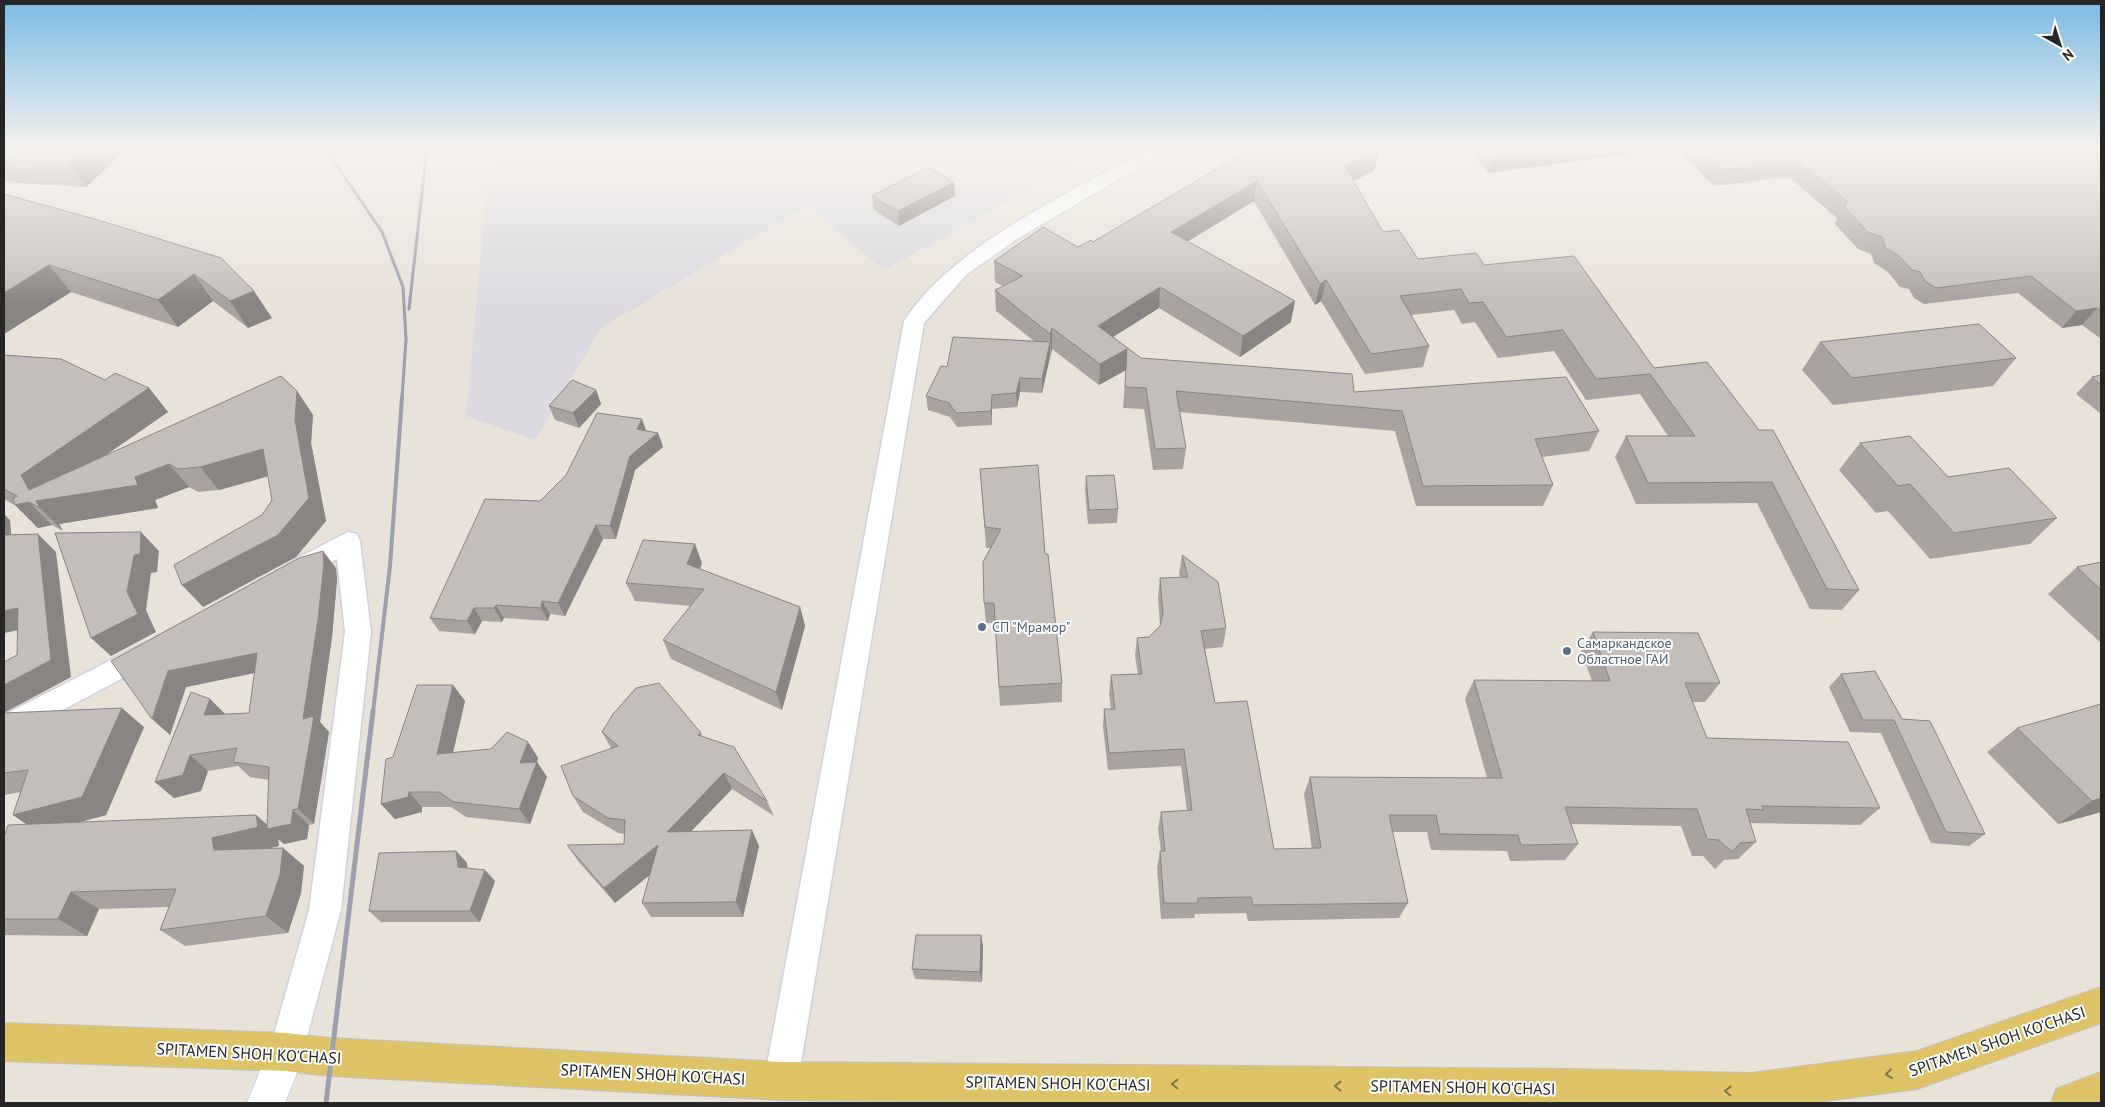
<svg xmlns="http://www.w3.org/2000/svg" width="2105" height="1107" viewBox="0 0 2105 1107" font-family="'PT Sans',sans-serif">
	<rect width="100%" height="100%" fill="#e8e2d9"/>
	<!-- industrial -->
	<polygon fill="#dcd9e0" points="496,148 1105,148 884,270 807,205 601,328 535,440 466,416 488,182"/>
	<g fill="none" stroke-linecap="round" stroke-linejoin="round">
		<!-- street casing -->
		<g stroke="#cfd2de" stroke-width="3">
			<g id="street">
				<path d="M 1150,148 L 1172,148 L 1017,239 L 966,275 L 924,323 L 798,1081 L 793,1093 L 781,1098 L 769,1093 L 764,1081 L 904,321 C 953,245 1072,192 1150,148 Z"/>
				<polygon points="348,532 357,534 360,541 371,632 341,910 303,1052 298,1064 286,1069 274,1064 269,1052 309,910 345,632 337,559 297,580 288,577 284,570 288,563"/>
				<polygon points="146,642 155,645 159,653 155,661 4,741 4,715"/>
			</g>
		</g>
		<!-- secondary casing -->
		<g stroke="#cfd2de" stroke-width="2">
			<polygon id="secondary" points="286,1033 299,1039 305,1052 285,1103 247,1103 273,1039"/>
		</g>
		<!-- primary casing -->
		<g stroke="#c2c2c2" stroke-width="2">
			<g id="primary">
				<polygon points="2101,987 2101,1023 1917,1089 1810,1103 1136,1103 781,1100 330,1076 286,1071 4,1061 4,1023 286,1033 330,1038 781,1062 1568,1069 1751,1073 1917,1051"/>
				<polygon points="2101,1072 2101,1103 2051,1103 2056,1089"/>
			</g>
		</g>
		<!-- street -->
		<use href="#street" fill="#fff" fill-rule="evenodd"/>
		<!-- secondary -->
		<use href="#secondary" fill="#fff" fill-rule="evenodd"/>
		<!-- primary -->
		<use href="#primary" fill="#dfc467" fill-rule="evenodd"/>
		<!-- rail-far2 -->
		<g stroke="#9d9faf" stroke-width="3">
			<polyline points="325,148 382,232 403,287 406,339 402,398"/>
			<polyline points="409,309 427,148"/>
		</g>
		<!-- rail-far1 -->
		<polyline stroke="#9d9faf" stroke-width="4" points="373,712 390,566 402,397"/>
		<!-- rail -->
		<polyline stroke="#9d9faf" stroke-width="5" points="326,1103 373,711"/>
	</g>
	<!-- wall -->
	<g fill="#a8a39f">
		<polygon points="4,148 128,148 86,187 31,184 4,181"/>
		<polygon points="1252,148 1374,171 1353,181 1383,232 1418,259 1484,265 1654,368 1707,362 1859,590 1842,610 1810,609 1757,503 1636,504 1615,457 1626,436 1668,436 1640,394 1586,400 1554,351 1498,358 1475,322 1462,324 1454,310 1411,315 1429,346 1423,367 1365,374 1321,301 1315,305 1254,201 1188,241 1291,322 1240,357 1159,308 1113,337 1141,358 1599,431 1589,451 1542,457 1553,485 1543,506 1416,506 1395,431 1179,412 1186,448 1183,469 1153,470 1144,409 1123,408 1126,370 1099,385 1052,349 1042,393 1020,392 1017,407 992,409 992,425 957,427 950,417 928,410 926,396 947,367 1034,341 996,311 995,290 1003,286 995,282 994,261 1078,247 1093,242"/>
		<polygon points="1467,148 1673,148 1488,173"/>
		<polygon points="1676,148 2101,148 2101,339 2082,325 2062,328 2018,293 1924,304 1914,298 1909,289 1900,287 1888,272 1874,263 1871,254 1858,249 1835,224 1837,218 1789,177 1714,186"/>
		<polygon points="954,182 955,196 899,226 874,210 872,196"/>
		<polygon points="4,194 98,220 272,318 248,328 213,301 178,327 71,292 4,334"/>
		<polygon points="1820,342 2016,358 1993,386 1833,405 1802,370"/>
		<polygon points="4,355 105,380 149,388 168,412 103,457 297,391 313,415 311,443 326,521 296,557 203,607 272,500 268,476 219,490 198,492 189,487 155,500 158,508 59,524 63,531 52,525 38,528 16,506 4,499"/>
		<polygon points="2101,375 2101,414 2076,394 2092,377"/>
		<polygon points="596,390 601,404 579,428 555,420 549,406"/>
		<polygon points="646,431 658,433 663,447 635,470 616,539 603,539 565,616 550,614 548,621 504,618 502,622 482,621 475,634 439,631 430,618 540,501"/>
		<polygon points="1860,443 1948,477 2057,518 2030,544 1930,559 1888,511 1876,513 1839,470"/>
		<polygon points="980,469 1045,554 1062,683 1062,702 1000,706 995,623 986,623 984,603 990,548 986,548"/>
		<polygon points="1086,476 1118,509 1117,523 1088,524 1085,490"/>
		<polygon points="1182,555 1226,628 1223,647 1205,649 1215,703 1274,849 1312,849 1304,794 1310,777 1487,778 1465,699 1474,680 1592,681 1581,651 1593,632 1720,683 1705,702 1692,702 1707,738 1880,808 1860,825 1750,823 1756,842 1738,859 1724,860 1715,869 1703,856 1692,856 1681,826 1571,824 1578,844 1565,860 1510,861 1507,851 1431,850 1427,832 1392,832 1408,903 1399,918 1248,921 1246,913 1195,914 1194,918 1161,919 1157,868 1160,851 1161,851 1158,829 1161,812 1187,811 1181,766 1108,770 1103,727 1104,709 1111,709 1109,694 1111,675 1138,674 1135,656 1137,638 1149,637 1160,626 1158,597 1160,578 1180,578 1179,574"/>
		<polygon points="2101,562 2101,643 2048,594 2077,567"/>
		<polygon points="702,563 700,569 800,607 805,626 782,710 671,659 663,640 691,606 635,601 626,583"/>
		<polygon points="336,568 337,580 332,637 320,722 329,732 314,824 309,825 307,839 284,844 278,839 279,846 265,849 283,848 304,866 301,893 288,933 185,946 160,930 169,907 99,909 87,936 4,935 4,837 27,824 13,815 21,792 4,795 4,713 144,727 106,815 80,822 256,815 268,825 269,780 250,777 238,766 208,771 201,791 174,798 155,782 210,699 225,714 249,713 255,673 186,687 170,735 111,661"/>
		<polygon points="1841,674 1902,719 1985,834 1969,846 1931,843 1881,733 1850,732 1829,687"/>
		<polygon points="453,685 465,701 453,753 491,749 528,742 538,758 537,762 547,777 530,824 466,817 451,807 422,807 422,812 395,819 381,804 393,757"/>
		<polygon points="2101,704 2101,812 2058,824 1987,752 2017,728"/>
		<polygon points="602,732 701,733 702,736 767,801 774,816 732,789 691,831 759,846 743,917 651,917 642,903 650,875 615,903 578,861 567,845 624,844 625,834 618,833 583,812 573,796 611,748"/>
		<polygon points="456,851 467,863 467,868 495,881 480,922 381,922 369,911"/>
		<polygon points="981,935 983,946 982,982 915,979 912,969"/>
	</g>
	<!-- shaded-wall -->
	<g fill="#888582">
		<polygon points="85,148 128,148 86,187 68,163"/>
		<polygon points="259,148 282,148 263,154"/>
		<polygon points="1557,148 1673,148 1488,173 1493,157"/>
		<polygon points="1379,151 1374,171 1340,187 1345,166"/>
		<polygon points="1257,181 1254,201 1169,253 1171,232"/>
		<polygon points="954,182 955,196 899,226 898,211"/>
		<polygon points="49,265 71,292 4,334 4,293"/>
		<polygon points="194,274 213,301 178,327 158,300"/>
		<polygon points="1326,280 1321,301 1315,305 1320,284"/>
		<polygon points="1160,287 1159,308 1097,347 1098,326"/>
		<polygon points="254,291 272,318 248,328 230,301"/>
		<polygon points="1295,301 1291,322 1240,357 1243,336"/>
		<polygon points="2097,308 2082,325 2062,328 2076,311"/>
		<polygon points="1052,328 1052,349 1051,355 1050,334"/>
		<polygon points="1050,342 1050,356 1042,393 1042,379"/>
		<polygon points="1127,349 1126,370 1099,385 1100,364"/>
		<polygon points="1020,378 1020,392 1017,407 1016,393"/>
		<polygon points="149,388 168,412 44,498 135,477 169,464 189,487 155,500 158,508 59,524 63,531 40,508 21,475"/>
		<polygon points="596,390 601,404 579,428 573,413"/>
		<polygon points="297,391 313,415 311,443 326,521 296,557 203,607 182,585 278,535 295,420"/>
		<polygon points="992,395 992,425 991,411"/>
		<polygon points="642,419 647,433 637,429"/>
		<polygon points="658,433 663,447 635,470 616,539 610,526 630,456"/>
		<polygon points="263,449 280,473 219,490 200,467"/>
		<polygon points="29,502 52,525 38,528 15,505"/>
		<polygon points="4,514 10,520 13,553 4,544"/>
		<polygon points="596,525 603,539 565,616 558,603"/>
		<polygon points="141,532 159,551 157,572 151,573 146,610 156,632 111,656 91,638 134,555"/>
		<polygon points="38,534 56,552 71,677 4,713 4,685 51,660"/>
		<polygon points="695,544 702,563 694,582 687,564"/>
		<polygon points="323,551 336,568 337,580 332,637 320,722 329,732 314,824 298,809 303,719"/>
		<polygon points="542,601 550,614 548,621 541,608"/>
		<polygon points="496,605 504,618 502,622 494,608"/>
		<polygon points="800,607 805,626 782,710 776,692"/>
		<polygon points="18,608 38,626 4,633 4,611"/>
		<polygon points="474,608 482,621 475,634 467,621"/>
		<polygon points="257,653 273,669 186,687 170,735 152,719 168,671"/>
		<polygon points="453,685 465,701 449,769 437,754"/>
		<polygon points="210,699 227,716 204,715"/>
		<polygon points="122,708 144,727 106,815 39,833 13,815"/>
		<polygon points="528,742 538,758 537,762 547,777 530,824 519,809 520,763"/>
		<polygon points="190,755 208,771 201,791 174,798 155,782"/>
		<polygon points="724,773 732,789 676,847 667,832"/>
		<polygon points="409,792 422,807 422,812 395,819 381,804"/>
		<polygon points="2101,798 2101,812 2058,824 2092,801"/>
		<polygon points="293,810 309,825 307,839 284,844 278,839 279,846 235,856 214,850 212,838 256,815 271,829"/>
		<polygon points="752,830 759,846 743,917 736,902"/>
		<polygon points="658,845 667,861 615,903 604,888"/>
		<polygon points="283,848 304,866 301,893 288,933 266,916"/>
		<polygon points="456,851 467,863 468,878 458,867"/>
		<polygon points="485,870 495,881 480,922 470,911"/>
		<polygon points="71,892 99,909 87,936 58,919"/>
		<polygon points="981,935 983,946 982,982 980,972"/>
	</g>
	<!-- building -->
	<g fill="#c3beb9" stroke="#888582">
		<polygon points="4,148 85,148 68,163 13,160 4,159"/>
		<polygon points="1252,148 1375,148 1379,151 1345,166 1383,232 1399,230 1418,259 1476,253 1484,265 1574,256 1654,368 1707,362 1759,430 1773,430 1859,590 1827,589 1772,482 1648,483 1626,436 1695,436 1650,374 1596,379 1563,330 1506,337 1483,302 1469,303 1461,289 1400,296 1429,346 1371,354 1326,280 1320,284 1257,181 1171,232 1295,301 1243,336 1160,287 1098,326 1141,358 1352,374 1354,392 1566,377 1599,431 1535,439 1553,485 1423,486 1402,411 1176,391 1186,448 1155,449 1146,388 1125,387 1127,349 1100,364 1052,328 1050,334 995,290 1023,276 994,261 1043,227 1078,247 1091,240 1093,242"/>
		<polygon points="1486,148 1557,148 1493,157"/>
		<polygon points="1700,148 2101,148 2101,311 2097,308 2076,311 2031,276 1936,288 1925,281 1920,272 1912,270 1899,256 1885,247 1882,237 1868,232 1845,208 1847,201 1798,161 1723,170"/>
		<polygon points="928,167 954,182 898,211 872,196"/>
		<polygon points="4,194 98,220 221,258 254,291 230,301 194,274 158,300 49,265 4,293"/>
		<polygon points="1979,324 2016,358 1852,378 1820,342"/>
		<polygon points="953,337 1050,342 1042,379 1020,378 1016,393 992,395 991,411 956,413 949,403 926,396 941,366 947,367"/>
		<polygon points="4,355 61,359 105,380 115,373 149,388 21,475 29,490 281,376 297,391 295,420 309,498 278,535 182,585 174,565 262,515 272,500 263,449 200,467 178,469 169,464 135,477 138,485 36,501 40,508 29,502 15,505 13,498 17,496 4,489"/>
		<polygon points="2101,375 2101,385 2092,377"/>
		<polygon points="572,380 596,390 573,413 549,406"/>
		<polygon points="597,413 642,419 637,429 658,433 630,456 610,526 596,525 558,603 542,601 541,608 496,605 494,608 474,608 467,621 430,618 485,499 540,501 566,475"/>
		<polygon points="1910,436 1948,477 2009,468 2057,518 1954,533 1910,484 1898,486 1860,443"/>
		<polygon points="1038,465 1045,554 1048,554 1062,683 999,687 994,603 984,603 983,562 1001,529 985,527 980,469"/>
		<polygon points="1114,475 1118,509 1089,510 1086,476"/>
		<polygon points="141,532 140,554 134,555 127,592 138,614 91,638 55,533"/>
		<polygon points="38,534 51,660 4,685 4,662 17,655 18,608 4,611 4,535"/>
		<polygon points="643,540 695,544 687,564 800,607 776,692 663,640 704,589 626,583"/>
		<polygon points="323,551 324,563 318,620 303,719 314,716 298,809 293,810 291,824 267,829 269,767 233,762 237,748 190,755 183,775 155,782 191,692 210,699 204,715 249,713 257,653 168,671 152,719 111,661 299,558"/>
		<polygon points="1182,555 1218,582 1226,628 1201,631 1215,703 1247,701 1274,849 1321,848 1310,777 1502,778 1474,680 1610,681 1593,632 1698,633 1720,683 1685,683 1707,738 1848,742 1880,808 1762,806 1763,810 1746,809 1756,842 1740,843 1732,852 1719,840 1707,839 1697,809 1565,807 1578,844 1521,845 1518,835 1440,834 1436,815 1389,815 1408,903 1253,905 1251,897 1198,898 1198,903 1164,903 1160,851 1165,851 1161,812 1192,810 1184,749 1109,753 1104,709 1115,709 1111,675 1142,674 1137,638 1149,637 1160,626 1163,613 1160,578 1188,577"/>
		<polygon points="2101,562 2101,590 2077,567"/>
		<polygon points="1875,671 1902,719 1930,721 1985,834 1946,832 1894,720 1863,720 1841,674"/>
		<polygon points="659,683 701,733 698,735 734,747 767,801 724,773 667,832 752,830 736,902 642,903 658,845 604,888 567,845 624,844 625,820 608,818 573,796 561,766 618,746 602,732 613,714 636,688"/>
		<polygon points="417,685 453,685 437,754 491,749 507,732 528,742 520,763 537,762 519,809 454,802 439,792 409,792 408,797 381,804 386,759 393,757"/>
		<polygon points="2101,704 2101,798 2092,801 2017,728"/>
		<polygon points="122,708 82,797 13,815 28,770 4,773 4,713"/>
		<polygon points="256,815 258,827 212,838 214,850 283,848 280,875 266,916 160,930 176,889 71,892 58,919 4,919 4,837 8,825"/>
		<polygon points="456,851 458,867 485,870 470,911 369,911 379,853"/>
		<polygon points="916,935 981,935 980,972 912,969"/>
	</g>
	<!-- one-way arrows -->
	<defs><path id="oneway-chevron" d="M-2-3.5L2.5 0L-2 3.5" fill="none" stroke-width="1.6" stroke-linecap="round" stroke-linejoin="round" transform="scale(1.25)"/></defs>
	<g stroke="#827546">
		<use href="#oneway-chevron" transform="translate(1889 1074) rotate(173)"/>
		<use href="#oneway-chevron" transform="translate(1175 1084) rotate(-179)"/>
		<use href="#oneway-chevron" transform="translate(1338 1086) rotate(-179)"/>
		<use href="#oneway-chevron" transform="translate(1728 1091) rotate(-179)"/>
	</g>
	<!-- sky -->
	<linearGradient id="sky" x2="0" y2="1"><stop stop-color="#7bbae4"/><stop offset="0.49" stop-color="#f5f2ee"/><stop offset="1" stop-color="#f5f2ee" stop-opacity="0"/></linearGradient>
	<rect width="2105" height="303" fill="url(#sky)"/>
	<!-- markers -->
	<g fill="#5c6f8a" stroke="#fff" stroke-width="2">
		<circle cx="982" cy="627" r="5"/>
		<circle cx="1567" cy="651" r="5"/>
	</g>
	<g text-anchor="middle" stroke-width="4" stroke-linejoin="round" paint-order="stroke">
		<!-- service labels -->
		<g font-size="14" fill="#4e5e75" stroke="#fff" text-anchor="start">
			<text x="992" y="632">СП "Мрамор"</text>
			<text x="1577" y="648">Самаркандское<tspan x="1577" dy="16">Областное ГАИ</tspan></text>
		</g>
		<!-- near-street labels -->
		<g font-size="16" fill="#262626" stroke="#fff">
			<text transform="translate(1997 1041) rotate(-19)" y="6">SPITAMEN SHOH KO'CHASI</text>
			<text transform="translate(249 1053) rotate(3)" y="6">SPITAMEN SHOH KO'CHASI</text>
			<text transform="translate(653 1074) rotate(3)" y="6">SPITAMEN SHOH KO'CHASI</text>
			<text transform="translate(1058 1083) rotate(1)" y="6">SPITAMEN SHOH KO'CHASI</text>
			<text transform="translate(1463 1087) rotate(1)" y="6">SPITAMEN SHOH KO'CHASI</text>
		</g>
	</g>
	<!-- border -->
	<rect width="2105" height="1107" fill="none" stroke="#262626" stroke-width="10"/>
	<!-- north arrow -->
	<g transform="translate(2060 45) rotate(141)" stroke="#ffffff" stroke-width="4" paint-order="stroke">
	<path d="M0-4L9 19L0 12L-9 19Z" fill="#262626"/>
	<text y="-8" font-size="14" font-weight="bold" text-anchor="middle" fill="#262626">N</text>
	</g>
</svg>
